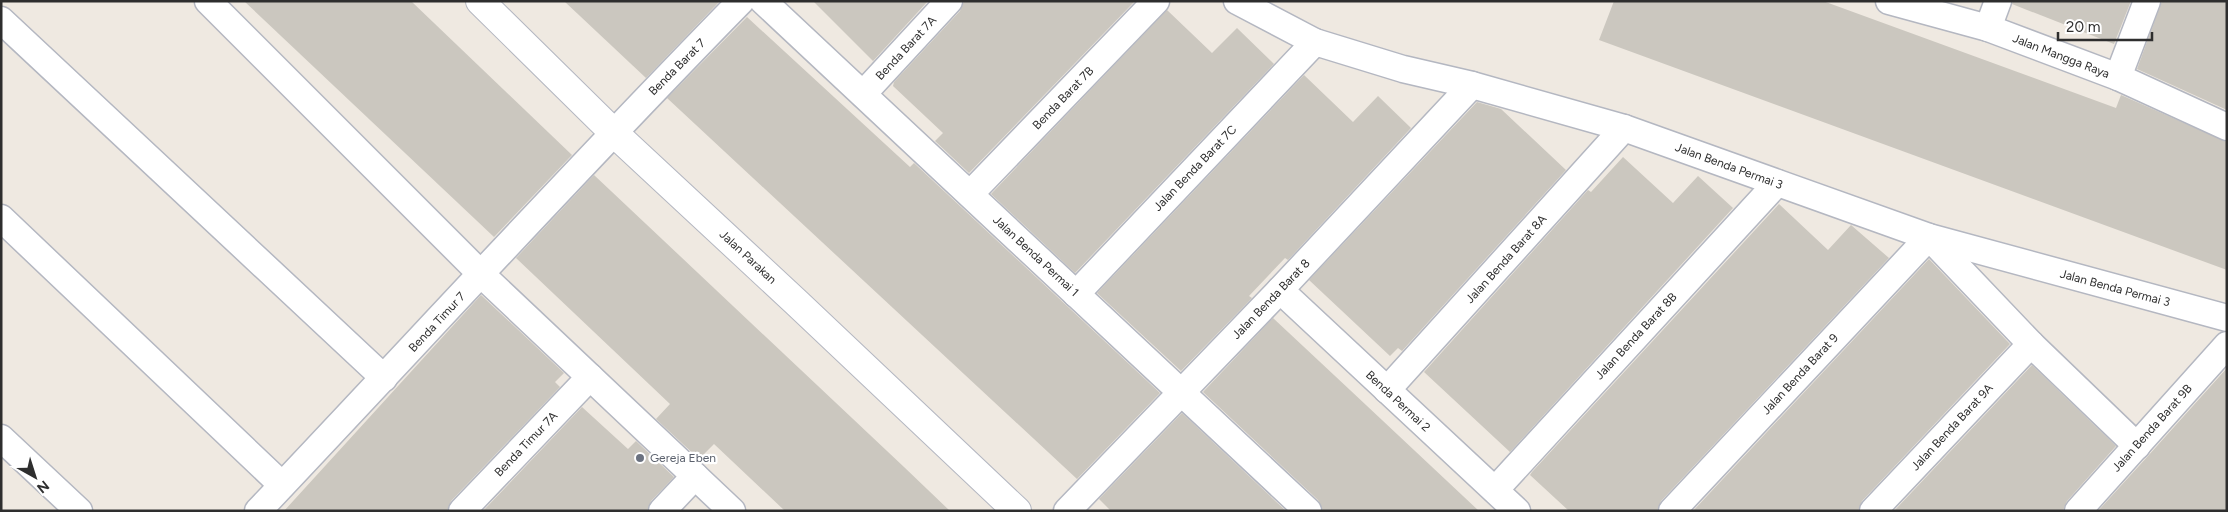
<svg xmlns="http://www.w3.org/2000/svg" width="2228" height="512" viewBox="0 0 2228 512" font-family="Figtree,sans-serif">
	<rect width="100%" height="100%" fill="#efe9e1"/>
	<!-- building -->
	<g fill="#cbc7bf">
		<polygon points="244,1 411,1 572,155 494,237"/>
		<polygon points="564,1 720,1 646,78"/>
		<polygon points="813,1 928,1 873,61"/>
		<polygon points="964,1 1135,1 969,173 935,141 943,133 893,86 894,82 960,11"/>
		<polygon points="1614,1 1823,1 2116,108 2121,95 2227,142 2227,270 1599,40"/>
		<polygon points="2013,1 2131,1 2114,44 2012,4"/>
		<polygon points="2162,1 2227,1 2227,110 2137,69"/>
		<polygon points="1167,10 1212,53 1237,28 1274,64 1075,273 991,194"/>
		<polygon points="747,17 910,167 914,163 1160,393 1077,479 667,98"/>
		<polygon points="1304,75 1353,122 1378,96 1411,128 1288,260 1285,258 1249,296 1252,298 1181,371 1097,293"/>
		<polygon points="1477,102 1501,109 1566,170 1402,351 1398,348 1390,356 1309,280"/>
		<polygon points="1623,157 1673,203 1698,176 1733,208 1510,452 1424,372 1588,190 1591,192"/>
		<polygon points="594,175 904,467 950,511 785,511 714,444 699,459 656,419 670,404 516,258"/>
		<polygon points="1779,204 1828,250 1851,225 1889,258 1661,501 1657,511 1569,511 1530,475 1532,472"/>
		<polygon points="1929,259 2010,344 1862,501 1858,511 1693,511"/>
		<polygon points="481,295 564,373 555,382 560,387 451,501 447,511 284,511"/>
		<polygon points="1273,318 1350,390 1479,511 1323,511 1318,500 1203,392"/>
		<polygon points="2032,365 2116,446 2067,501 2063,511 1894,511"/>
		<polygon points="2227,368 2227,511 2098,511 2148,456"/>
		<polygon points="582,407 628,449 636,441 674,477 651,501 647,511 483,511"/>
		<polygon points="1182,413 1286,511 1111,511 1099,499"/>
	</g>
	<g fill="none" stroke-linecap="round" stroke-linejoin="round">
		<!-- street casing -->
		<g stroke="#b4b7c1" stroke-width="29">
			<g id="street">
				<polyline points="208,1 482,275 732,511"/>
				<polyline points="763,1 1308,511"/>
				<polyline points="1237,1 1315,42 1403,69 1472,85 1624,128 1929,237 2227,318"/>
				<polyline points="1889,1 1988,28 2118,77 2227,127"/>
				<polyline points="1,20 384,378"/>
				<polyline points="1988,28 1998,1"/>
				<polyline points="2118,77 2147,1"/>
				<polyline points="863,94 949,1"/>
				<polyline points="970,194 1156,1"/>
				<polyline points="1,218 282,485"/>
				<polyline points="1280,290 1517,511"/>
				<polyline points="1076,294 1315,42"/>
				<polyline points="1387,390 1624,128"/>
				<polyline points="1,438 79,511"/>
				<polyline points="1495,490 1777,183"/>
				<path d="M 258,511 C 419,341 577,168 741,1"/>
				<polyline points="462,511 590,377"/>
				<polyline points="662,511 695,476"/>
				<polyline points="1067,511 1280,290 1472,85"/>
				<polyline points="1672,511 1929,237 2031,344 2137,446"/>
				<polyline points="1873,511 2031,344"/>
				<polyline points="2078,511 2227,345"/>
			</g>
		</g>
		<!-- secondary casing -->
		<g stroke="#b4b7c1" stroke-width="30">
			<polyline id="secondary" points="480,1 613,132 797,303 1017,511"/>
		</g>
		<!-- street -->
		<use href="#street" stroke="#fff" stroke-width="26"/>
		<!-- secondary -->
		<use href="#secondary" stroke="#fff" stroke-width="28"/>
	</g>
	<!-- markers -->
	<circle fill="#6b7280" stroke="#fff" stroke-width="2" cx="640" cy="458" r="5"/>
	<g text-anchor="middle" stroke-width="4.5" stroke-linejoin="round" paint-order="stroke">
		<!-- street labels -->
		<g font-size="12" fill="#2e2e2e" stroke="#fff">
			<text transform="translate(906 48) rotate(-47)" y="4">Benda Barat 7A</text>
			<text transform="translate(2061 56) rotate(21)" y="4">Jalan Mangga Raya</text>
			<text transform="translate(677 67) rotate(-45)" y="4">Benda Barat 7</text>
			<text transform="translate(1063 98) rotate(-46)" y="4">Benda Barat 7B</text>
			<text transform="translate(1729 166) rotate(20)" y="4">Jalan Benda Permai 3</text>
			<text transform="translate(1195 168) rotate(-46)" y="4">Jalan Benda Barat 7C</text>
			<text transform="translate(1036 256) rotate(43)" y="4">Jalan Benda Permai 1</text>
			<text transform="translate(748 257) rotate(43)" y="4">Jalan Parakan</text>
			<text transform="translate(1506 259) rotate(-48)" y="4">Jalan Benda Barat 8A</text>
			<text transform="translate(2115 288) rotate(15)" y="4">Jalan Benda Permai 3</text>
			<text transform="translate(1271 299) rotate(-46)" y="4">Jalan Benda Barat 8</text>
			<text transform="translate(437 322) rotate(-47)" y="4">Benda Timur 7</text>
			<text transform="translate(1636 336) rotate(-47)" y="4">Jalan Benda Barat 8B</text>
			<text transform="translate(1800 374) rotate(-47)" y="4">Jalan Benda Barat 9</text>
			<text transform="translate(1398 401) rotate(43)" y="4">Benda Permai 2</text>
			<text transform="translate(1952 427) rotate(-47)" y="4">Jalan Benda Barat 9A</text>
			<text transform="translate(2152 428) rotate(-48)" y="4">Jalan Benda Barat 9B</text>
			<text transform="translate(526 444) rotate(-46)" y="4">Benda Timur 7A</text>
		</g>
		<!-- worship labels -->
		<g font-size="12" fill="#5b616d" stroke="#fff" text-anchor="start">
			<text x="650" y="462">Gereja Eben</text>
		</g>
	</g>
	<!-- border -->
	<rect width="2228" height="512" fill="none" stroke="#2e2e2e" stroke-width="5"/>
	<!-- north arrow -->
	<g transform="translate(35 477) rotate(141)" stroke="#ffffff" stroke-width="4" paint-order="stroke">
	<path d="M0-4L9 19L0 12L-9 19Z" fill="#2e2e2e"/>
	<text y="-8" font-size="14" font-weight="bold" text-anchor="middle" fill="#2e2e2e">N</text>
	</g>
	<!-- scale -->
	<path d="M2058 32v8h94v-8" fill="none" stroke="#2e2e2e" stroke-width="2.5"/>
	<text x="2066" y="32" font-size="15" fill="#2e2e2e" stroke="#ffffff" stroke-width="4" paint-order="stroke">20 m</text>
</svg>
